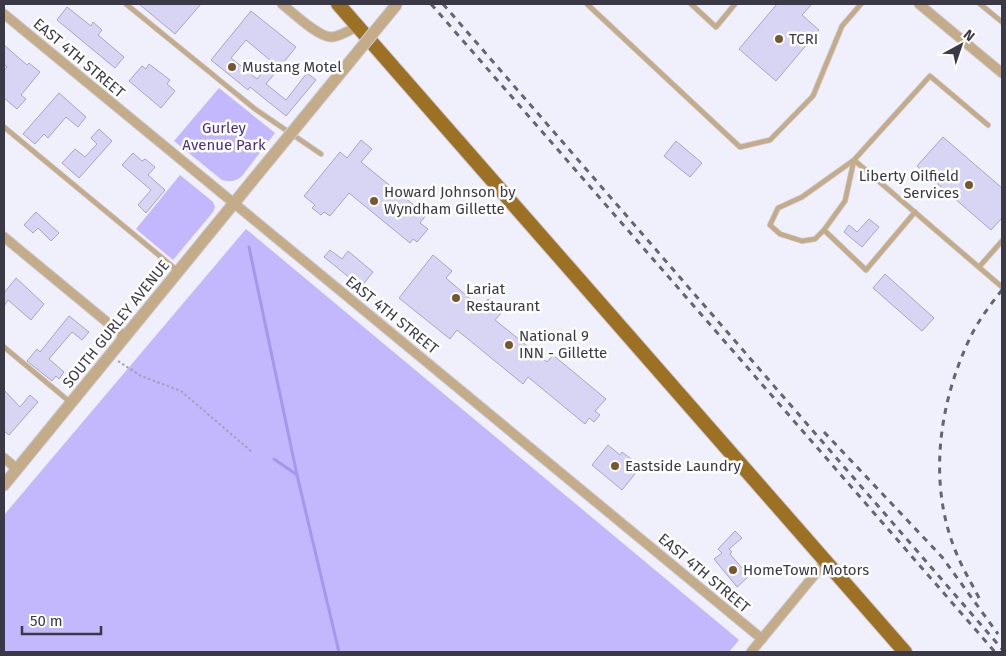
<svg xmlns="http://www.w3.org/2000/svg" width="1006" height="656" viewBox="0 0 1006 656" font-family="'Fira Sans',sans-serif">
	<rect width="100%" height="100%" fill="#f0effc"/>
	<!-- green -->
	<g fill="#c3b7fe">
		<path d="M 219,88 L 275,133 L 242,176 C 235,182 230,182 222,180 L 174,141 Z"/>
		<polygon points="180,175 213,202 215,207 213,212 173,260 136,229"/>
		<polygon points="246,229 739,640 729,652 4,652 4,515"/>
	</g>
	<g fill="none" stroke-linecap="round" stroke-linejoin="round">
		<!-- stream -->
		<g stroke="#a796ed" stroke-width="3">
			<polyline points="249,247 297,475 339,652"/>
			<polyline points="274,459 297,475"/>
		</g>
	</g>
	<!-- building -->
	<g fill="#d8d4f3" stroke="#a9a5c3" fill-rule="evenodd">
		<polygon points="139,4 201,4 175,34"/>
		<polygon points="777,4 812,4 802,15 819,30 776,81 739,49"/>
		<polygon points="67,7 91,26 93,22 102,30 98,35 124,57 115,68 57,20"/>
		<path d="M 251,11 L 296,47 L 266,84 L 286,100 L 307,73 L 316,80 L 286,116 L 250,87 L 248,90 L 211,60 ZM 246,40 L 271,61 L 257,79 L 231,58 Z"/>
		<polygon points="4,45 27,65 29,63 40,72 21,95 26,99 17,109 4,98 4,71 7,67 4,64"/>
		<polygon points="149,64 170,80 167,84 175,91 161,108 129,81 142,66 146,69"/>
		<polygon points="59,93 86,117 78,127 66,117 48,138 44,134 35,144 23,134"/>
		<polygon points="99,129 112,141 79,178 62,163 75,149 85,157 97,144 91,138"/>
		<polygon points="943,137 1002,188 1002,218 991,230 917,166"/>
		<polygon points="361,140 372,149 361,162 426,215 420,223 428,229 417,242 413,239 410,243 349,193 330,216 324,212 321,215 312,208 315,205 304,196 340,152 347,158"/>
		<polygon points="676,141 702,163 690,177 664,156"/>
		<polygon points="133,153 142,161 145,159 155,167 148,175 165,190 146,213 138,205 151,190 122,165"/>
		<polygon points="36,212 59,233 51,241 38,228 33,233 24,225"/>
		<polygon points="869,219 879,227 862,247 844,232 849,225 857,232"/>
		<polygon points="330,250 342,259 348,251 373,272 361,287 324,257"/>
		<polygon points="433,255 452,271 446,278 468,297 481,308 488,299 503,311 495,320 547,362 553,355 606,399 595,411 600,415 594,422 589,418 585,424 528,377 523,384 457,330 450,339 399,298"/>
		<polygon points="885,274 934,318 922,331 873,288"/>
		<polygon points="16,278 44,304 31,320 8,300 4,306 4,293"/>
		<polygon points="69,316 89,332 82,340 72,332 49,359 64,372 59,379 56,376 52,381 27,361 37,349 40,352"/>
		<polygon points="4,390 20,407 30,395 38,402 9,435 4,431"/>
		<polygon points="608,445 620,455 622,452 638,464 636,468 638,470 622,490 592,465"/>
		<polygon points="735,531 742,538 729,549 732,552 730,554 749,576 737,587 714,559 722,553 718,549"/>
	</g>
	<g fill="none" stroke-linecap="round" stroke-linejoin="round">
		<!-- service casing -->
		<g stroke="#cccbd7" stroke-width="6">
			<g id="service">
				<polyline points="126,4 255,109 321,154"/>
				<polyline points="587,4 740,147 770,140 813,96 842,26 861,4"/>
				<polyline points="691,4 716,27 735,4"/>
				<polyline points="980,4 1002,22"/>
				<polyline points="988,125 930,76 854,160 1002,287"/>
				<polyline points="4,127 178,271"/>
				<polygon points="854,160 845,201 824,230 815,239 802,241 780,234 770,225 778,208 802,197"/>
				<polyline points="824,230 866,270 915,212"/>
				<polyline points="979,267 1002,241"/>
				<polyline points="4,347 70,402"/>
			</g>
		</g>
		<!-- minor casing -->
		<g stroke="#cccbd7" stroke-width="11">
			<g id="minor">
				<path d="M 282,4 C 292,12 319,38 332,37 C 341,36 350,30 358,26"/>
				<polyline points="919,4 1002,73"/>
				<path d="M 4,14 C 256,223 511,429 762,639"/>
				<polyline points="4,237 125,337"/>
				<polyline points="4,458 17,469"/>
				<polyline points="751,652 825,562"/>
			</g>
		</g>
		<!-- tertiary casing -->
		<g stroke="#cccbd7" stroke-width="13">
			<polyline id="tertiary" points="4,485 252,181"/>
		</g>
		<!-- primary casing -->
		<g stroke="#cccbd7" stroke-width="16">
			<polyline id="primary" points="338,4 905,652"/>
		</g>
		<!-- path -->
		<polyline stroke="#a3a2ae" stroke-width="2" stroke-dasharray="2.5 2.5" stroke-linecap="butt" points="118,361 141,376 181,391 252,452"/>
		<!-- service -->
		<use href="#service" stroke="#c5ac88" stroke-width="4.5"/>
		<!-- minor -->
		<use href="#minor" stroke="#c5ac88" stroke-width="9"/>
		<!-- tertiary -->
		<use href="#tertiary" stroke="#c5ac88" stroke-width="11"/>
		<!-- primary -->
		<use href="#primary" stroke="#9d7124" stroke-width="14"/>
		<!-- rail -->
		<g stroke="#656470" stroke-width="3" stroke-dasharray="6 6" stroke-linecap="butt">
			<polyline points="431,4 995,652"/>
			<polyline points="443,4 1002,649"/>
			<polyline points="824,432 942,557 998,634"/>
			<path d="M 979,598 C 972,584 964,571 958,557 C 927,487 938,405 970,338 C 978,321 990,305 1002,290"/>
		</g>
		<!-- tertiary-bridge casing -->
		<g stroke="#cccbd7" stroke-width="13" stroke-linecap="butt">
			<polyline id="tertiary-bridge" points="252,181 397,4"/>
		</g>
		<!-- tertiary-bridge -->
		<use href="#tertiary-bridge" stroke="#c5ac88" stroke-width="11"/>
	</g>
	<!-- markers -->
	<g fill="#75582b" stroke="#fefefe" stroke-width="2">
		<circle cx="779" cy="39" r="5"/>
		<circle cx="232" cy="67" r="5"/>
		<circle cx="969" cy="185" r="5"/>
		<circle cx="374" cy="201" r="5"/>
		<circle cx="456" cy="298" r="5"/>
		<circle cx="509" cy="345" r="5"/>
		<circle cx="615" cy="466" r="5"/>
		<circle cx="733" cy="570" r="5"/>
	</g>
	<g text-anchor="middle" stroke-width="5" stroke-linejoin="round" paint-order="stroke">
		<!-- poi labels -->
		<g font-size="15" fill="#3b3945" stroke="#fefefe" text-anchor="start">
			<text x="789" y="44">TCRI</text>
			<text x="242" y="72">Mustang Motel</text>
			<text x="959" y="181" text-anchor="end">Liberty Oilfield<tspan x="959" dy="17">Services</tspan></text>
			<text x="384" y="197">Howard Johnson by<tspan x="384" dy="17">Wyndham Gillette</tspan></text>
			<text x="466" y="294">Lariat<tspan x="466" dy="17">Restaurant</tspan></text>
			<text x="519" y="341">National 9<tspan x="519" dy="17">INN - Gillette</tspan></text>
			<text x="625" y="471">Eastside Laundry</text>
			<text x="743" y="575">HomeTown Motors</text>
		</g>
		<!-- street labels -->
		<g font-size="15" fill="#3b3945" stroke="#fefefe">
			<text transform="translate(79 58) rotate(40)" y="5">EAST 4TH STREET</text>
			<text transform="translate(392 315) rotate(39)" y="5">EAST 4TH STREET</text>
			<text transform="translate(116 324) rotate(-51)" y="5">SOUTH GURLEY AVENUE</text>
			<text transform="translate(704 573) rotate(40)" y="5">EAST 4TH STREET</text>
		</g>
		<!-- park labels -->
		<g font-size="15" fill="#4a2c8f" stroke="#fefefe">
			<text x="224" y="133">Gurley<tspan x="224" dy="17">Avenue Park</tspan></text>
		</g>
	</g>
	<!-- border -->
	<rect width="1006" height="656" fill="none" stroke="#3b3945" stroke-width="10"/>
	<!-- north arrow -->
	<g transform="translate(961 45) rotate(40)" stroke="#fefefe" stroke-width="4" paint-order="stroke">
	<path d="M0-4L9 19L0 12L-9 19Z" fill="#3b3945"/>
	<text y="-8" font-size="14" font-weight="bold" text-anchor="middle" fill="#3b3945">N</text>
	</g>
	<!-- scale -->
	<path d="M22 626v8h79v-8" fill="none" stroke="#3b3945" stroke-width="2.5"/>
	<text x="30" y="626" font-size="15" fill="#3b3945" stroke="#fefefe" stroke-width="4" paint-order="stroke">50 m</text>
</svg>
